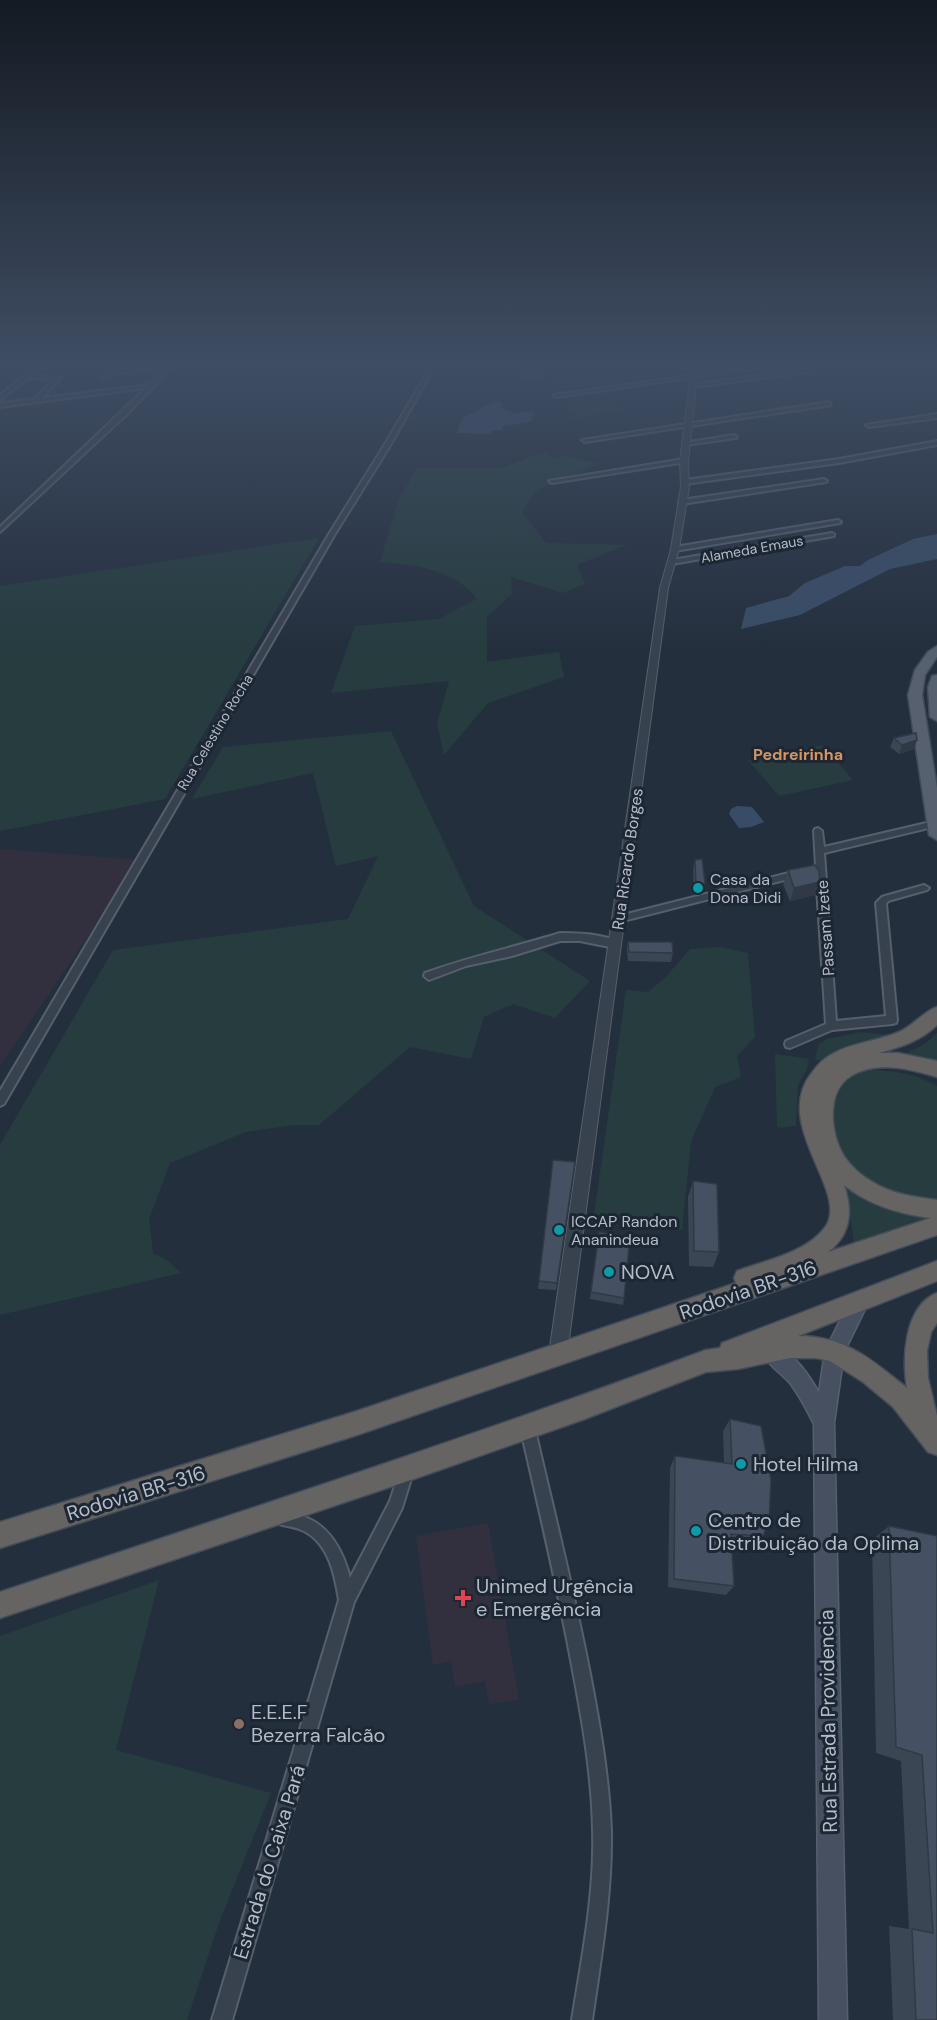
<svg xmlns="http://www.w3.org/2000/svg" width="937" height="2020" viewBox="0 0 937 2020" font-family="'DM Sans',sans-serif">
	<rect width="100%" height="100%" fill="#242f3e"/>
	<!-- medical -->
	<g fill="#32303f">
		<polygon points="0,849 140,860 0,1066"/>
		<polygon points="488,1523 519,1700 489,1704 485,1681 455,1687 451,1661 433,1665 416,1536"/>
	</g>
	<!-- green -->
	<g fill="#263c3f">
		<polygon points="573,366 691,366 666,376 555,390 558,368"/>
		<polygon points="611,399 624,411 575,418 563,405"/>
		<path d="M 545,452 L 555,459 L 566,456 L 600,464 L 537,490 L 522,512 L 546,543 L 626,545 L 577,565 L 585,584 L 563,593 L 511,577 L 512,594 L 487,617 L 487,662 L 559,652 L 564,677 L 488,703 L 444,755 L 437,724 L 449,681 L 331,693 L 355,626 L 438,619 L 477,599 C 455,569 415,565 380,562 L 399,498 L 418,468 L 501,468 Z"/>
		<polygon points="319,538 165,799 0,831 0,586"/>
		<polygon points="391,731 474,906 590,981 555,1018 513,1004 484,1017 471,1059 410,1047 319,1125 294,1125 246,1132 170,1163 149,1219 153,1253 168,1261 181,1273 0,1315 0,1145 113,950 348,919 378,856 336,866 313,773 192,799 223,747"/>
		<polygon points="823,745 853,780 779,796 748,760"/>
		<polygon points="720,947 748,953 755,1037 737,1056 741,1077 715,1087 691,1142 682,1230 594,1215 626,990 648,992 666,977 690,949"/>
		<polygon points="861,1032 898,1036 824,1060 815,1060 818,1045 826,1039"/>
		<polygon points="937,1033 937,1065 903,1055 925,1044"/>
		<polygon points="775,1054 809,1059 807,1069 798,1085 796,1126 777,1128"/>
		<path d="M 861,1070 C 888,1070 912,1072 937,1086 L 937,1203 L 886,1194 L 842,1159 L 829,1125 L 835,1078 Z"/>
		<polygon points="837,1168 929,1217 854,1243 849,1208"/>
		<polygon points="159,1580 116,1750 271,1793 219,1923 187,2020 0,2020 0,1636"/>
	</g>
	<!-- water -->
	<g fill="#394c67">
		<polygon points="522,366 559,366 545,369 543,376 524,383 515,370"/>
		<polygon points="499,401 502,404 501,408 515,413 532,411 535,414 532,417 533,421 503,426 502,430 490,431 491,434 457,433 461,419 493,402"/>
		<polygon points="937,534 937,559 890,569 800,615 741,629 746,608 789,596 805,583 845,566 860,566 868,560 913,539"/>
		<polygon points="737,806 752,807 764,822 751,827 739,828 729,814 731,809"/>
	</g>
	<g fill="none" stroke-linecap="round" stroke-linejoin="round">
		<!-- minor casing -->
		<g stroke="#565f6c" stroke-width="4">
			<g id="minor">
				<polygon points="38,366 43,366 33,375 61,378 42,398 150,385 165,369 118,373 103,379 100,377 117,370 173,366 129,412 0,532 0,527 146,388 0,407 0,403 35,399 54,379 29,378 0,400 0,395"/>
				<polygon points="431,366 435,366 388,449 335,534 4,1104 0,1106 0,1091 329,534 382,449"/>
				<polygon points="759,366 769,366 556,397 553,395"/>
				<polygon points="815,368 817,371 694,387 691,385"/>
				<polygon points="829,402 831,405 585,442 582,440"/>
				<polygon points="937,414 937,418 869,427 866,425"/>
				<polygon points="734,435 737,437 736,438 686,445 683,443"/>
				<polygon points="937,441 937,445 839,463 685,484 682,482 685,480 839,459"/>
				<polygon points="684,459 687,461 686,462 552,483 549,481"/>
				<polygon points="824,479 827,481 826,482 682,504 679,502 682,500"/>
				<polygon points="838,520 841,522 840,523 675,551 672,549 675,547"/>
				<polygon points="832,533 834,534 834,536 672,564 669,562 672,560"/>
				<polygon points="935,821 937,822 937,826 824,853 836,1021 886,1016 876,903 882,897 885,896 924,885 929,888 927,890 888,901 886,904 897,1020 896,1023 892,1024 832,1030 790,1048 786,1047 785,1044 786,1041 826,1024 816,872 619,922 614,919 619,916 816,866 814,831 815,829 818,828 822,831 824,847"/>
				<path d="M 560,933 C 575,933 609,934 620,944 L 615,948 L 580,941 L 560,941 L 512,956 L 466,966 L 429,980 L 424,976 L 425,973 C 469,957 515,947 560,933 Z"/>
				<path d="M 527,1419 L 532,1421 L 534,1426 C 553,1508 574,1591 590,1674 C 600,1726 609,1778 611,1831 C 612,1895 601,1957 592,2020 L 572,2020 C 582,1957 595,1894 593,1830 C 592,1776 583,1724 573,1671 C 558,1589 539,1508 520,1426 L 522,1421 Z"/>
				<path d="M 407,1462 L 412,1464 L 414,1469 L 402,1508 L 354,1602 L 232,2020 L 212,2020 L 339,1600 C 335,1575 329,1544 304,1531 C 294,1526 282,1526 272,1522 L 270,1517 L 272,1512 C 279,1509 287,1512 295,1514 C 327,1521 342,1547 350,1578 L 390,1501 L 402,1464 Z"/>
			</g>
		</g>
		<!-- tertiary casing -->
		<g stroke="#565f6c" stroke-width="2">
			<polygon id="tertiary" points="692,366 698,366 688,461 689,487 679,549 668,588 567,1354 564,1360 558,1362 552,1360 549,1354 660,588 671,549 681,487 680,461"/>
		</g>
		<!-- secondary casing -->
		<g stroke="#565f6c" stroke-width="3">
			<path id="secondary" d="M 860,1292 L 867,1295 L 869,1301 L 844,1352 L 834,1423 L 847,2020 L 819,2020 L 814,1424 C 807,1410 800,1396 790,1383 C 781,1373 767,1364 761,1352 L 764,1345 L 771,1343 C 792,1351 808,1373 819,1393 L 825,1351 L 853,1295 Z"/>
		</g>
		<!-- primary casing -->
		<g stroke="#414a57" stroke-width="3">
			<g id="primary">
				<polygon points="937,646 937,657 925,675 922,695 937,788 937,840 929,835 908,695 915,670 928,652"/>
				<polygon points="937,675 937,721 930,717 928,687 932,676"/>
			</g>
		</g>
		<!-- trunk casing -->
		<g stroke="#434c59" stroke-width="3">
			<g id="trunk">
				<path d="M 937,1007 L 937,1025 C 921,1041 900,1047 879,1053 L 898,1053 L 937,1061 L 937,1077 C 911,1069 876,1060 851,1076 C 826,1091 830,1133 844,1156 C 851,1166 860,1175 871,1181 C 891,1194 914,1197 937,1200 L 937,1235 L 357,1435 L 0,1548 L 0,1522 L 357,1411 L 736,1283 L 734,1278 L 737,1271 C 766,1260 807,1253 826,1226 C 849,1191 772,1125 811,1074 C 817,1065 824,1058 834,1053 C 855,1042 878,1041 899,1032 C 913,1026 923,1012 937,1007 ZM 844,1185 C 869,1205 899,1214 931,1218 L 828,1252 C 851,1235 853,1211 844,1185 Z"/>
				<path d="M 937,1261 L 937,1281 L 798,1336 C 845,1336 871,1359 907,1388 C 902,1359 904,1306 937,1293 L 937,1323 L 931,1332 L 927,1351 L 928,1378 L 937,1416 L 937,1455 L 928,1452 L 893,1407 L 863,1382 L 830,1361 L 816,1358 L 790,1358 L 738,1369 L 706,1372 L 582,1420 L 411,1480 L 0,1618 L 0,1592 C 236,1513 473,1437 706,1350 L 720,1348 L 722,1343 L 730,1340 Z"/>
			</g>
		</g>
		<!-- minor -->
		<use href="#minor" fill="#38414e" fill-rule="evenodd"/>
		<!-- tertiary -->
		<use href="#tertiary" fill="#38414e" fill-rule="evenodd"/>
		<!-- secondary -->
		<use href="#secondary" fill="#465061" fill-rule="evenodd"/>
		<!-- primary -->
		<use href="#primary" fill="#56606e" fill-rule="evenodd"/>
		<!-- trunk -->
		<use href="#trunk" fill="#656462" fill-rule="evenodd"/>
	</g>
	<!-- wall -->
	<g fill="#3b4654">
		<polygon points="894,738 917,740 914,749 899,754 890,747"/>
		<polygon points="695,860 705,883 703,892 694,895 693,869"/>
		<polygon points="788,870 820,882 815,895 790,901 783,884"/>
		<polygon points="628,942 673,953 671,962 628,961 627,950"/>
		<polygon points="553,1160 575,1162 556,1290 538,1289"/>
		<polygon points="693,1181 719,1252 713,1267 689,1266 688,1197"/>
		<polygon points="599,1232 624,1298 623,1305 590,1299"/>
		<polygon points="730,1419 763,1536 754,1546 732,1544 734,1586 726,1595 668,1587 670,1468 675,1456 724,1463 723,1431"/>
		<polygon points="889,1526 937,1536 937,2020 893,2020 889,1926 909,1929 901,1761 876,1753 872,1540"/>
	</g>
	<!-- shaded-wall -->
	<g fill="#303945">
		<polygon points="917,740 914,749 899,754 902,745"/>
		<polygon points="820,882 815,895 790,901 794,888"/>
		<polygon points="705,883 703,892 694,895 696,886"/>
	</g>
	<!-- building -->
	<g fill="#455162" stroke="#303945" stroke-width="1.5">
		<polygon points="916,733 917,740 902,745 894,738"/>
		<polygon points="702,859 705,883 696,886 695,860"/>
		<polygon points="815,865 819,871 820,882 794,888 788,870"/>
		<polygon points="628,942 672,942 673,953 629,952"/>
		<polygon points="553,1160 575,1162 557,1283 539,1281"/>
		<polygon points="693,1181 717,1184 719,1252 694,1251"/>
		<polygon points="599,1232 630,1237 624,1298 591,1292"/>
		<polygon points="730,1419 761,1426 771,1480 769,1522 763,1536 731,1534 734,1586 674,1579 675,1456 732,1464"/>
		<polygon points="889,1526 937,1536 937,2020 916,2020 912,1929 933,1933 922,1755 896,1747"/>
	</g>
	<!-- sky -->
	<linearGradient id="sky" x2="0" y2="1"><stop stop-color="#141a22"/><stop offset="0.56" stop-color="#3f4d63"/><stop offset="1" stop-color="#3f4d63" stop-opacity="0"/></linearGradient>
	<rect width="937" height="648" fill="url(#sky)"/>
	<!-- markers -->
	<g fill="#0f9aa8" stroke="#1d2633" stroke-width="2">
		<circle cx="698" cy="888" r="6"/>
		<circle cx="559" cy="1230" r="6"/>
		<circle cx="609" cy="1272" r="6"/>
		<circle cx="741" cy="1464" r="6"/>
		<circle cx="696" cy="1531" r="6"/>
	</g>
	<path fill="#e0444e" stroke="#1d2633" stroke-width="2" d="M460 1589h6v6h6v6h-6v6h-6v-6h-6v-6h6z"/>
	<circle fill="#8d6e63" stroke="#1d2633" stroke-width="2" cx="239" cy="1724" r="6"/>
	<g text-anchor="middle" stroke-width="6" stroke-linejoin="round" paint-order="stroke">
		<!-- far-street labels -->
		<g font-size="14" fill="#b4bcc9" stroke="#1d2633">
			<text transform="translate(752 549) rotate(-10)" y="5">Alameda Emaus</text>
			<text transform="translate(215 732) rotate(-59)" y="5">Rua Celestino Rocha</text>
		</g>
		<!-- far-quarter labels -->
		<g font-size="16" font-weight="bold" fill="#d59563" stroke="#1d2633">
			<text x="798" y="760">Pedreirinha</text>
		</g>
		<!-- street labels -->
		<g font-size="16" fill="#b4bcc9" stroke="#1d2633">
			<text transform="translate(627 859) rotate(-82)" y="6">Rua Ricardo Borges</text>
			<text transform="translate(825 928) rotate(-94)" y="6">Passam Izete</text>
		</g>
		<!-- poi labels -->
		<g font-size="16" fill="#b4bcc9" stroke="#1d2633" text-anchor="start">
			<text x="710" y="885">Casa da<tspan x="710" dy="18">Dona Didi</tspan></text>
			<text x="571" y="1227">ICCAP Randon<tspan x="571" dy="18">Ananindeua</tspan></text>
		</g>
		<!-- near-poi labels -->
		<g font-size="20" fill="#b4bcc9" stroke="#1d2633" text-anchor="start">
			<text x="621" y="1279">NOVA</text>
			<text x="753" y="1471">Hotel Hilma</text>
			<text x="708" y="1527">Centro de<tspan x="708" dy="23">Distribuição da Oplima</tspan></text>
			<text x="476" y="1593">Unimed Urgência<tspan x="476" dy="23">e Emergência</tspan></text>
			<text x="251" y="1719">E.E.E.F<tspan x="251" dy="23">Bezerra Falcão</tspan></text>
		</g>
		<!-- near-street labels -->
		<g font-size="20" fill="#b4bcc9" stroke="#1d2633">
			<text transform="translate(748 1290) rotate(-19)" y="7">Rodovia BR-316</text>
			<text transform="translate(136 1493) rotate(-17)" y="7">Rodovia BR-316</text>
			<text transform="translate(828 1721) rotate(-91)" y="7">Rua Estrada Providencia</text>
			<text transform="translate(269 1862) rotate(-73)" y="7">Estrada do Caixa Pará</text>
		</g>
	</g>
</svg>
